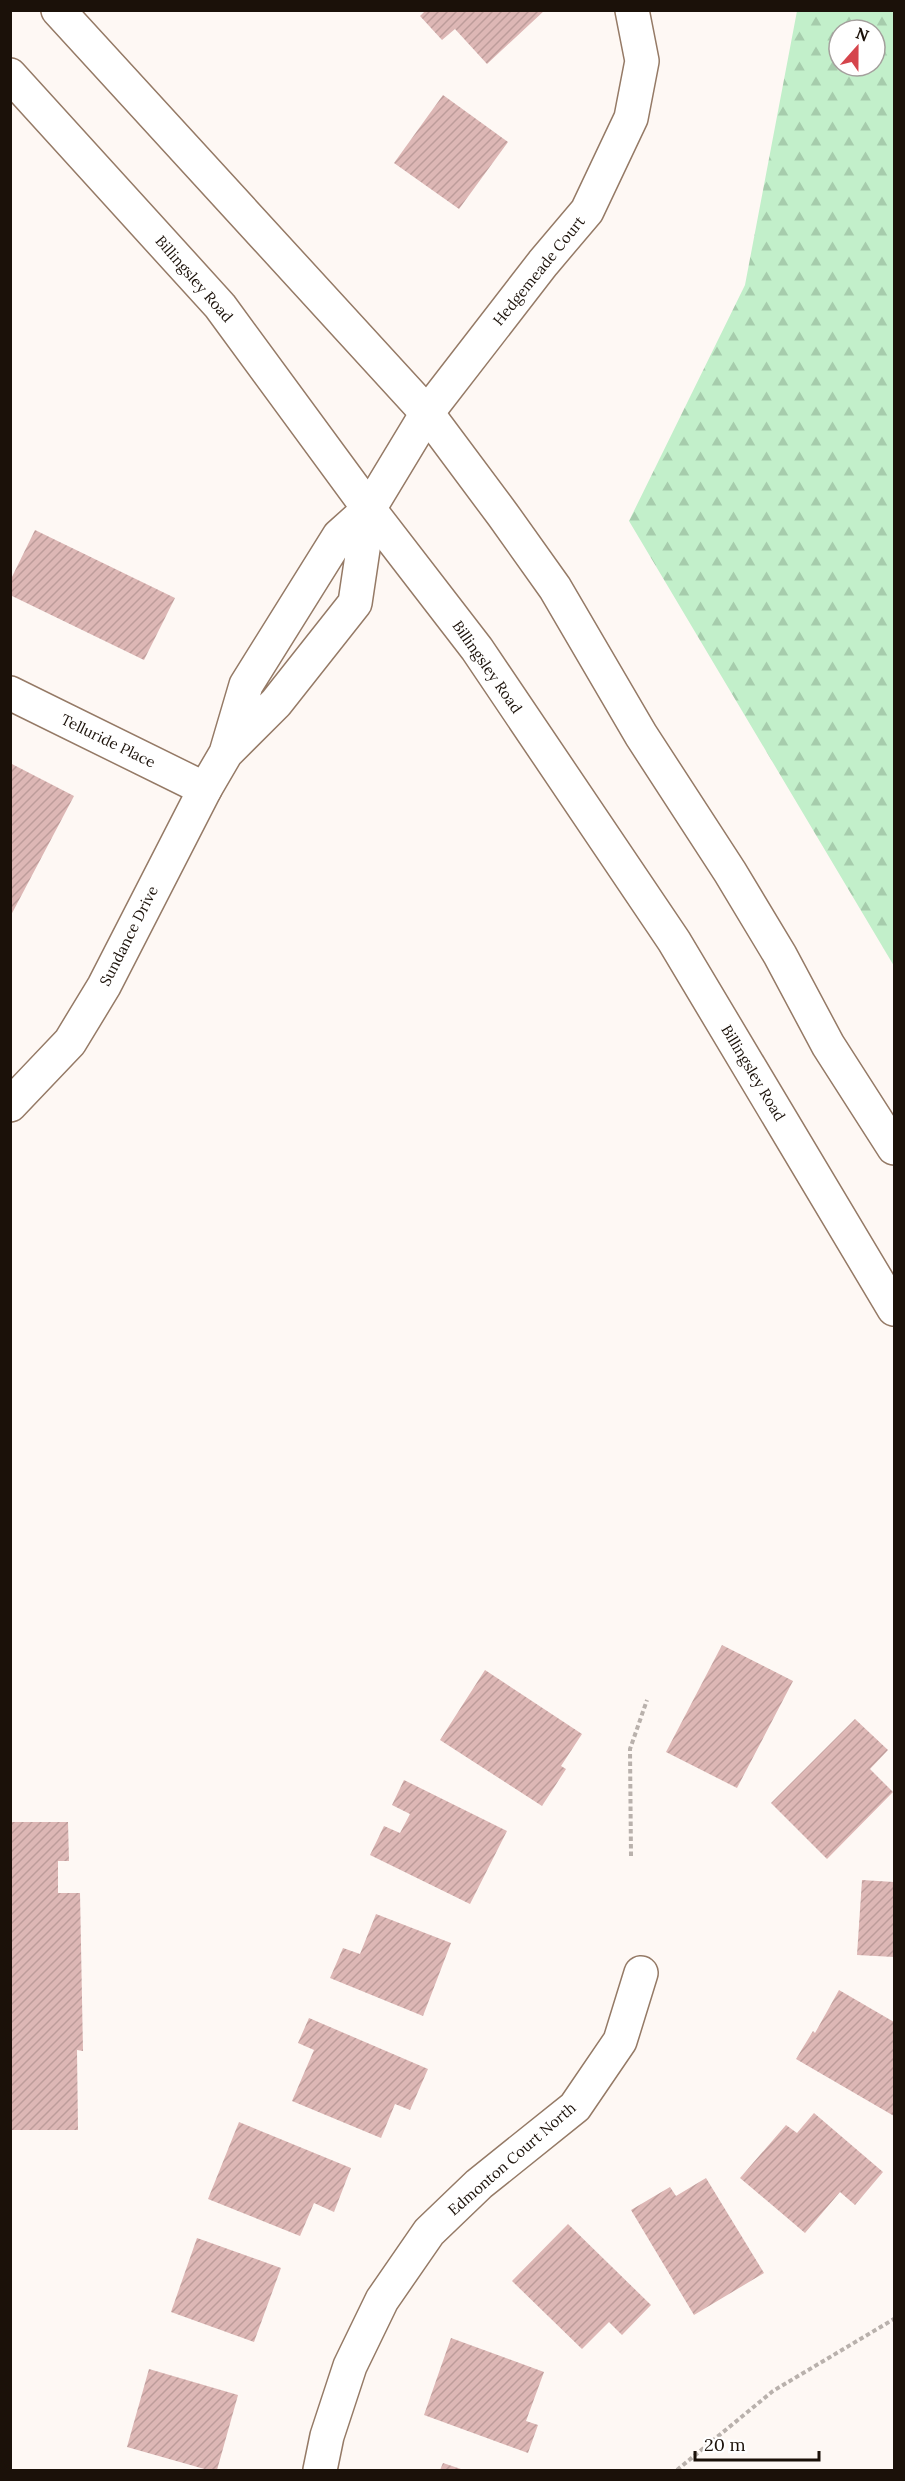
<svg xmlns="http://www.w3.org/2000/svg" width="905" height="2481" viewBox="0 0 905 2481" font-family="Lora,serif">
	<defs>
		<pattern id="forest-firs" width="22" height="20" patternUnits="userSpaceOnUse" patternTransform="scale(1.5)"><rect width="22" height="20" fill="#c2efca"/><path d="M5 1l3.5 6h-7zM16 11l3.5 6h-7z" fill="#a6ccac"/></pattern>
		<pattern id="building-hatch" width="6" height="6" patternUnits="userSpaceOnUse" patternTransform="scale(1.5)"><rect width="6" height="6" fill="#ddb7b5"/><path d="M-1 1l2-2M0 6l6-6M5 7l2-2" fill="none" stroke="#bd9c9a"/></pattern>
	</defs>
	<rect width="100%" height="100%" fill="#fef8f4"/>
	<!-- forest -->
	<path fill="url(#forest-firs)" fill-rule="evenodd" d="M 797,11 L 894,11 L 894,966 L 629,521 L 745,285 ZM 839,30 L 875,30 L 875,66 L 839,66 Z"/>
	<!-- building -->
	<g fill="url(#building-hatch)">
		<polygon points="426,10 545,10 487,64 455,29 442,40 420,16"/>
		<polygon points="443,95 508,142 459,209 394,163"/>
		<polygon points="35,530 175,598 144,660 10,595 10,581"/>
		<polygon points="10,763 74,796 10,917"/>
		<polygon points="722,1645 793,1681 737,1788 666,1752"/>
		<polygon points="485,1670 582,1734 561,1766 566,1769 542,1806 440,1740"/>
		<polygon points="855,1719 888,1750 870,1769 893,1792 827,1859 771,1803"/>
		<polygon points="404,1780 507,1831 470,1904 370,1855 384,1826 400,1833 410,1814 392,1805"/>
		<polygon points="10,1822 68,1822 69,1861 58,1861 58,1893 80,1893 83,2051 77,2050 78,2130 10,2130"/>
		<polygon points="862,1880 894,1882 894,1957 857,1955"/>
		<polygon points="376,1914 451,1943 423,2016 330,1978 343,1948 360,1954"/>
		<polygon points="839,1990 894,2022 894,2116 796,2059 813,2031 815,2033"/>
		<polygon points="309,2018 428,2069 410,2110 395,2104 381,2138 292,2101 314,2050 298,2043"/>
		<polygon points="814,2113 883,2172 855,2205 840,2192 805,2233 740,2178 786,2125 797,2133"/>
		<polygon points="239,2122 351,2168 334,2212 314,2203 300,2236 208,2199"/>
		<polygon points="706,2178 764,2273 694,2315 631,2210 670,2187 676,2196"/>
		<polygon points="568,2224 651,2305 622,2335 609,2322 582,2349 512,2281"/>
		<polygon points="197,2238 281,2268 254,2342 171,2312"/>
		<polygon points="451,2338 544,2372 526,2421 538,2425 528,2453 424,2415"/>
		<polygon points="149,2369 238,2395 217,2470 208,2470 127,2447"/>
		<polygon points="443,2463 464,2470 440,2470"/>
	</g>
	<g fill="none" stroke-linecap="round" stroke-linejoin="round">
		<!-- minor casing -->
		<g stroke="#957a66" stroke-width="36">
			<g id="minor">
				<polyline points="369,509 427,413 543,263 587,211 631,118 642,61 632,10"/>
				<polyline points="10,693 205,789"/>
				<polyline points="10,1105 70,1042 104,986 205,789 226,753 276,703 355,603 369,509 339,536 246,685 226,753"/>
				<polyline points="320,2470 327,2436 350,2366 382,2300 429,2232 479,2184 575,2107 620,2041 641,1973"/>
			</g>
		</g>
		<!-- secondary casing -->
		<g stroke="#957a66" stroke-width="36">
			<g id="secondary">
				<polyline points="58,10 427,413 503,515 555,588 641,735 730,872 780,955 828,1045 894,1148"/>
				<polyline points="10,75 220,306 369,509 477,649 674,941 894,1309"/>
			</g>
		</g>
		<!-- path -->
		<g stroke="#b9b1ac" stroke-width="4" stroke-dasharray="4.5 3" stroke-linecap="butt">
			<polyline points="631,1856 630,1749 647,1700"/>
			<polyline points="677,2470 773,2391 894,2319"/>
		</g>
		<!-- minor -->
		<use href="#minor" stroke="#fff" stroke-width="33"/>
		<!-- secondary -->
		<use href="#secondary" stroke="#fff" stroke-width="33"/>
	</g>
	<g text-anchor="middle" stroke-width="5" stroke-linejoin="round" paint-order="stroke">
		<!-- street labels -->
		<g font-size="15" fill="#1b1109" stroke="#fff">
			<text transform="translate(539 271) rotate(-51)" y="5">Hedgemeade Court</text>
			<text transform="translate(194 279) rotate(49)" y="5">Billingsley Road</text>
			<text transform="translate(487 667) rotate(55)" y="5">Billingsley Road</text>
			<text transform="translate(108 741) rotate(26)" y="5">Telluride Place</text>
			<text transform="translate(129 936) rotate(-63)" y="5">Sundance Drive</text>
			<text transform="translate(753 1073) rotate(59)" y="5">Billingsley Road</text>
			<text transform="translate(512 2159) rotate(-41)" y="5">Edmonton Court North</text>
		</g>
	</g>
	<!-- border -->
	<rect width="905" height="2481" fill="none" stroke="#1b1109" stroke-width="24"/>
	<!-- north arrow -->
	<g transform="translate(857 48) rotate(21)"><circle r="28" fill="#ffffff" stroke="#a4a09d" stroke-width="1.5"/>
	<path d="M0-4.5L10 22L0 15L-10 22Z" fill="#d5454c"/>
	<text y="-9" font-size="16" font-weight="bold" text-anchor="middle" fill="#1b1109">N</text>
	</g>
	<!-- scale -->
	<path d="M695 2451v9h124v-9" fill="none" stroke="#1b1109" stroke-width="3"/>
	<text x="704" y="2451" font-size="18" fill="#1b1109" stroke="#ffffff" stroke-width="4.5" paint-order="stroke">20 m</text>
</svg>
